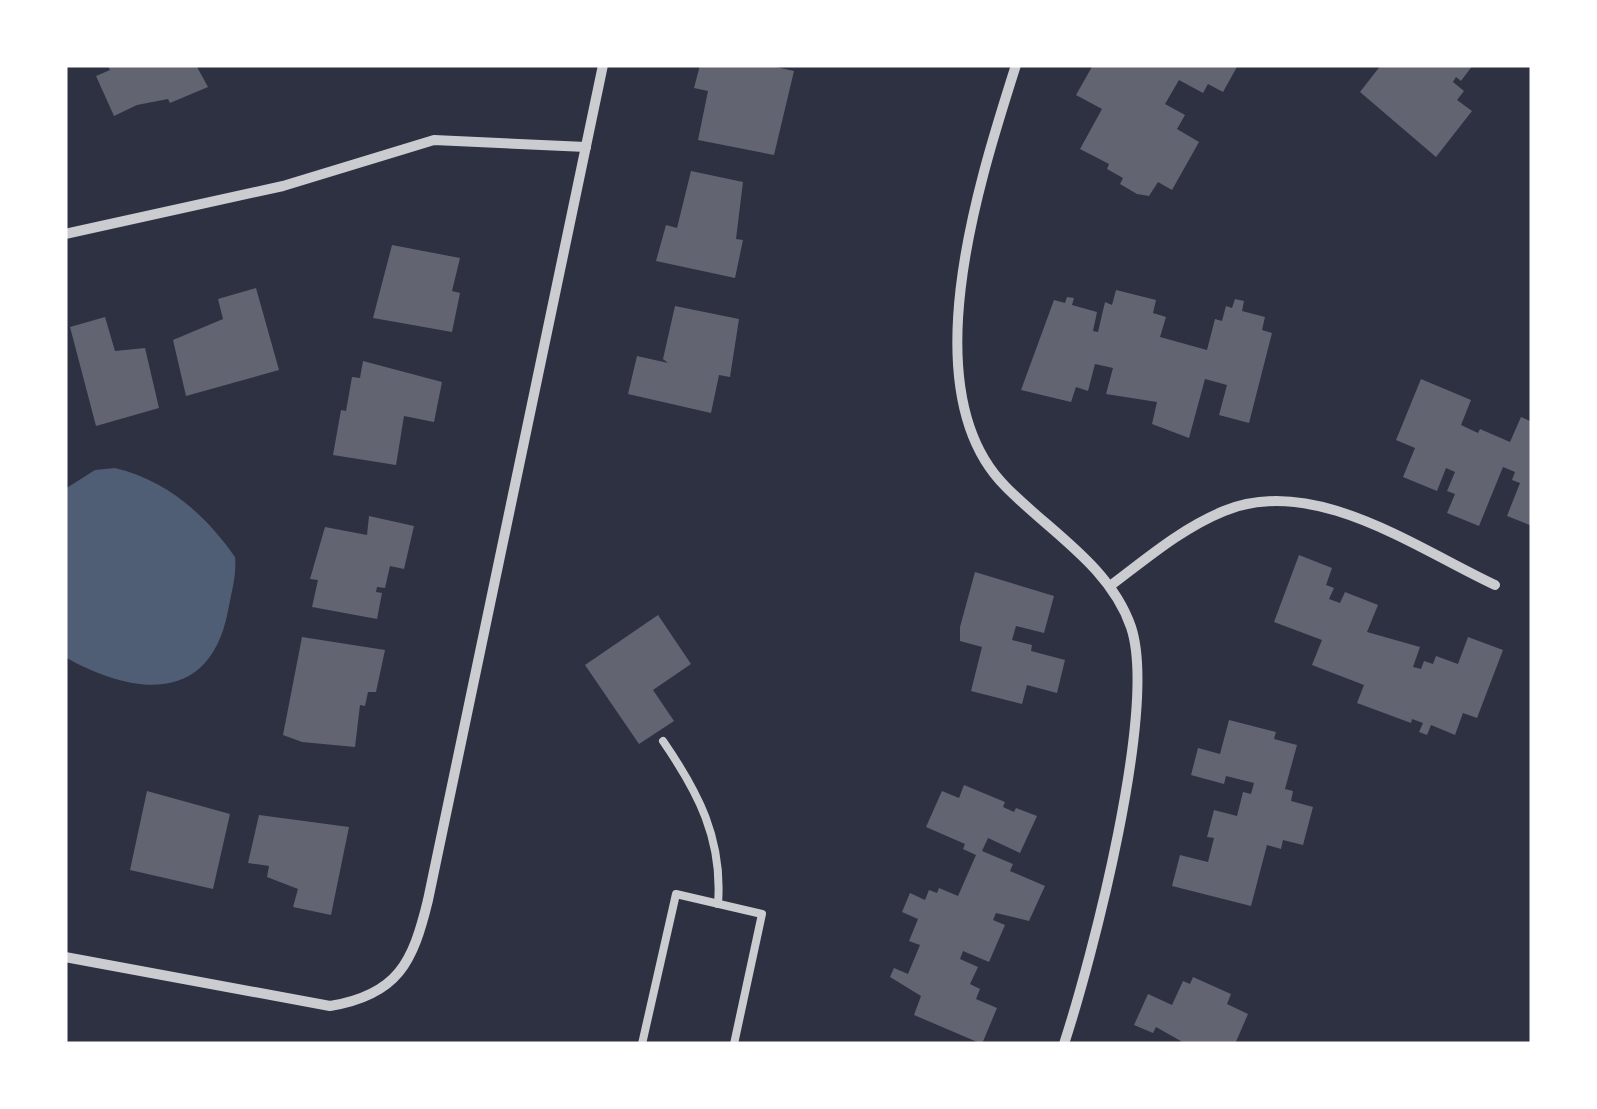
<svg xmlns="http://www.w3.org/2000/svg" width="1597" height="1109" viewBox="0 0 1597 1109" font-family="Overpass,sans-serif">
	<rect width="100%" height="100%" fill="#2d3142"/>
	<!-- water -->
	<path fill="#4f5d75" d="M 115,468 C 166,480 205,514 235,557 C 237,574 231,594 228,611 C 210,706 132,695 65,657 L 65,489 L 95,470 Z"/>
	<!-- building -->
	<g fill="#626471">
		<polygon points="107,65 196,65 208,87 170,103 168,99 137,105 114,116 96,76 110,70"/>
		<polygon points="700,65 767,65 794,71 774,155 698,140 708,91 694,88"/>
		<polygon points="1093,65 1238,65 1223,92 1208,84 1203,93 1179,80 1165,104 1185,115 1177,129 1199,142 1172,190 1158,182 1149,196 1137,194 1120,184 1123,178 1107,169 1109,164 1080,149 1102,109 1076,95"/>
		<polygon points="1381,65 1473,65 1461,81 1456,77 1453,82 1464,91 1457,100 1472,111 1436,157 1360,92"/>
		<polygon points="691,171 743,182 736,239 743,240 735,278 656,261 666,225 677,228"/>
		<polygon points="392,245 460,258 452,291 460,293 452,332 373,318"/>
		<polygon points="256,288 279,370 186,396 173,340 223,319 218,299"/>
		<polygon points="1116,290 1156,300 1153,313 1166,317 1160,337 1207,350 1215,319 1222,321 1226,306 1232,308 1235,299 1244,301 1242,311 1265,317 1262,330 1272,333 1249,423 1219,415 1227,385 1205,379 1189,438 1152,424 1157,402 1106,394 1113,368 1095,364 1088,391 1076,387 1071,402 1021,390 1054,300 1065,303 1067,297 1074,298 1072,305 1097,312 1093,331 1098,332 1105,302 1112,305"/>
		<polygon points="675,306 739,319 730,377 719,375 711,413 628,394 637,356 668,363 663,359"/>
		<polygon points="105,317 115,351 145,348 159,408 96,426 70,327"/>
		<polygon points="363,361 442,382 434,422 404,416 396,465 333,455 341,410 346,411 352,377 360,378"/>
		<polygon points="1421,379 1471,400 1461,425 1478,433 1480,429 1510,442 1521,417 1532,422 1532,526 1507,516 1520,483 1512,480 1515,472 1503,467 1479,526 1447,513 1455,494 1447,491 1455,472 1446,468 1437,491 1403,477 1415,448 1396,440"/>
		<polygon points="369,516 414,526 404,569 390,566 385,588 377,587 376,592 382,593 377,619 312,607 318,580 310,579 325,527 367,535"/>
		<polygon points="1299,555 1332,568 1326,585 1334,588 1329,599 1340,603 1345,592 1378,605 1367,632 1420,647 1413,667 1421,669 1424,661 1433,664 1436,656 1458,664 1468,637 1503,650 1477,718 1463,713 1455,735 1431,725 1427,735 1419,732 1423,723 1412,719 1411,723 1357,703 1364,685 1312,665 1322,640 1274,622"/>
		<polygon points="975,572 1054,596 1044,633 1016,626 1012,640 1032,645 1031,651 1065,660 1057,693 1027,685 1022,704 971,691 982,647 960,641 960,627"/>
		<polygon points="658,615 691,664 653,690 674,721 639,744 585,665"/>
		<polygon points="302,637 385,650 376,692 368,692 365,706 360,705 355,747 302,742 283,735"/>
		<polygon points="1229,720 1276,732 1274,739 1297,745 1285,789 1293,791 1291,801 1313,807 1303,845 1283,840 1281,849 1267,845 1251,906 1172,886 1180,855 1208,862 1214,838 1207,837 1214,810 1237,816 1243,792 1251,794 1254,783 1226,776 1224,784 1191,775 1198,748 1220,754"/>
		<polygon points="964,785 1005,802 1003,807 1014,812 1016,808 1037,816 1020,853 988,838 982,851 1013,864 1010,871 1045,886 1029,921 996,913 993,920 1005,925 989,962 963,951 960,959 978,967 970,984 980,989 976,999 997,1008 982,1044 914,1015 921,996 890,977 894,968 908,974 920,945 909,941 918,919 902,912 910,893 925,900 929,890 937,893 939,888 958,896 976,855 963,849 965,844 926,827 942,791 959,798"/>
		<polygon points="147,791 230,814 213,889 130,870"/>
		<polygon points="259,815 349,827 331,915 293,907 298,889 267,877 269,866 248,863"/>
		<polygon points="1193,977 1231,994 1227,1004 1248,1014 1235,1044 1186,1044 1156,1027 1153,1033 1134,1025 1148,994 1172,1005 1183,981 1190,984"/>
	</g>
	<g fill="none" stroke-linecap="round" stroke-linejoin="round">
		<!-- service -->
		<g stroke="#caccd0" stroke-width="8">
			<path d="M 663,741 C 698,792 723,839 718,904"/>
			<polyline points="642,1044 676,894 762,914 734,1044"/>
		</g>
		<!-- minor -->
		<g stroke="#caccd0" stroke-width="10">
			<path d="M 1016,65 C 981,176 909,391 1006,487 C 1049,531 1110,566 1131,627 C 1158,708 1092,958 1064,1044"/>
			<polyline points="65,234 283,186 434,140 586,147"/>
			<path d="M 1110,586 C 1146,559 1182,528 1224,511 C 1313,474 1416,548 1495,585"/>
			<path d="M 65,957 L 330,1006 C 398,995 413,962 428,900 L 603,65"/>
		</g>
	</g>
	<!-- border -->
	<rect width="1597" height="1109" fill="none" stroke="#ffffff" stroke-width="135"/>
</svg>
